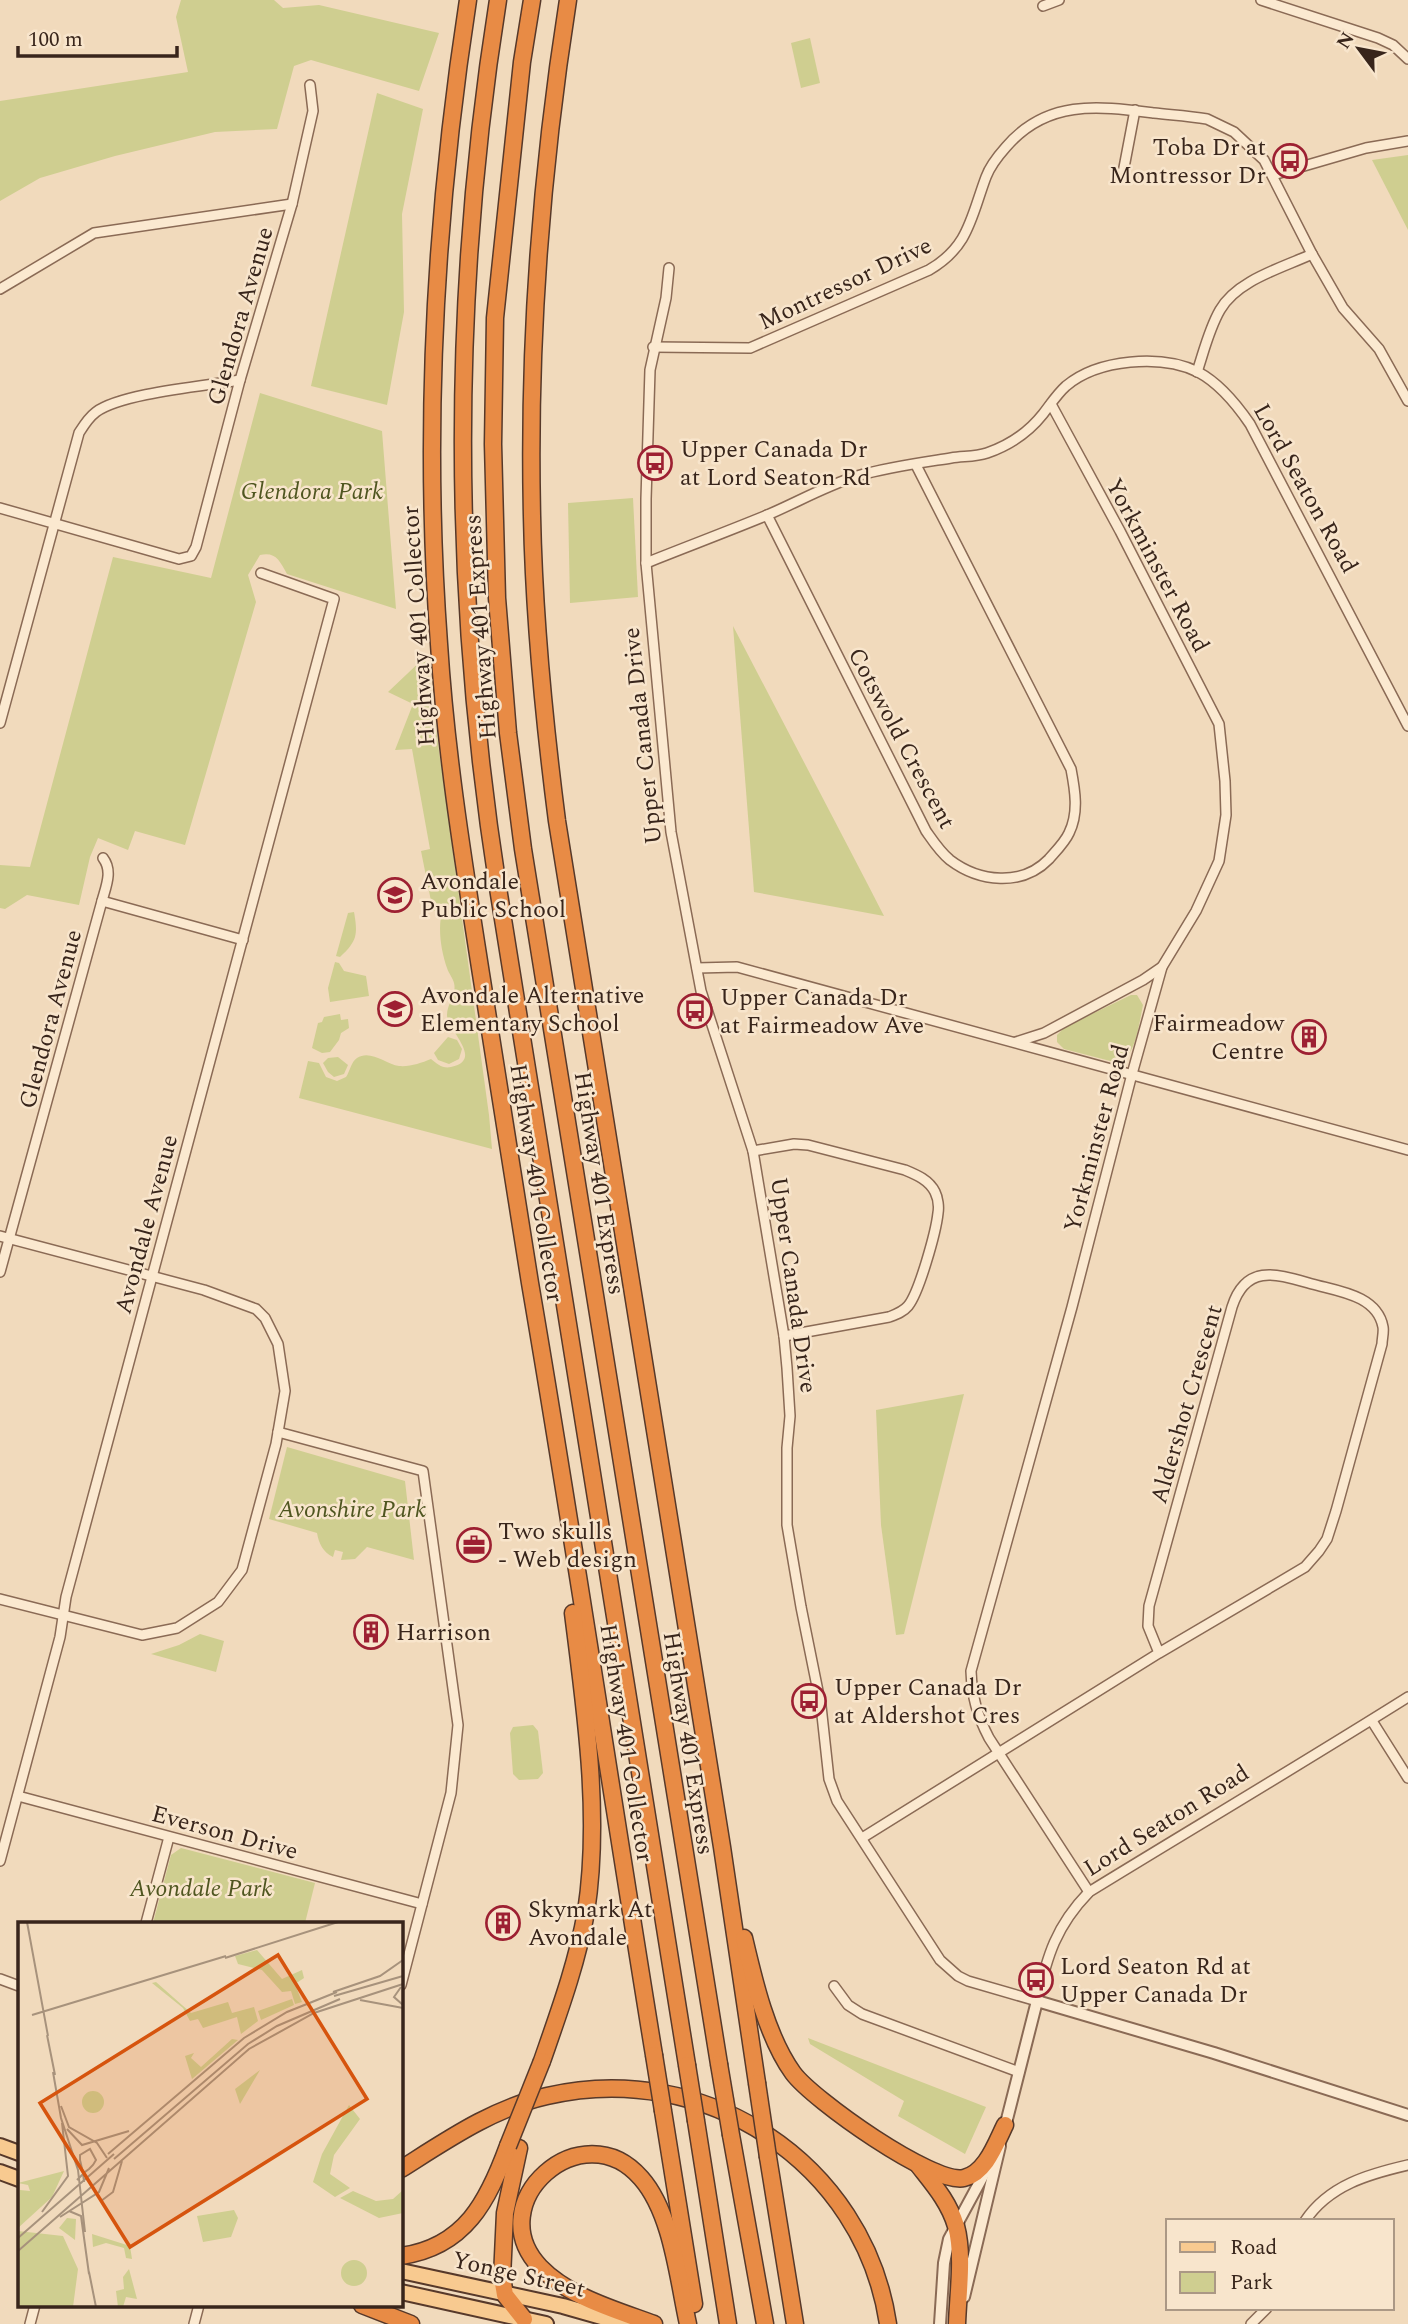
<svg xmlns="http://www.w3.org/2000/svg" width="1408" height="2324" viewBox="0 0 1408 2324" font-family="Spectral,serif">
	<rect width="100%" height="100%" fill="#f1dabc"/>
	<!-- green -->
	<g fill="#cfce90">
		<polygon points="181,0 274,0 283,8 319,5 439,33 419,91 311,60 294,66 277,129 215,132 115,156 40,178 0,201 0,101 188,72 176,17"/>
		<polygon points="810,38 820,83 801,88 791,43"/>
		<polygon points="377,93 423,109 402,214 404,312 387,405 311,386"/>
		<polygon points="1408,155 1408,230 1372,160"/>
		<path d="M 260,393 L 382,431 L 396,609 L 287,574 C 279,560 276,552 260,555 L 248,575 L 256,602 L 185,845 L 135,831 L 128,850 L 98,838 L 90,857 L 79,905 L 27,895 L 5,909 L 0,908 L 0,865 L 30,867 L 113,557 L 211,578 Z"/>
		<polygon points="633,498 638,597 570,603 568,503"/>
		<polygon points="733,626 866,881 884,916 754,892"/>
		<path d="M 426,656 L 489,1115 L 492,1149 L 299,1098 L 308,1061 L 319,1063 L 326,1077 L 337,1081 L 346,1077 C 350,1071 351,1062 357,1058 C 370,1049 386,1064 399,1066 C 410,1067 421,1063 431,1059 C 437,1064 443,1069 451,1067 C 485,1060 447,1030 447,1015 C 447,1003 457,995 454,983 C 453,978 449,974 447,968 C 441,951 437,926 443,909 L 433,911 L 421,851 L 430,849 L 412,749 L 395,750 L 413,704 L 388,692 Z"/>
		<path d="M 354,912 C 358,935 357,941 340,957 L 336,956 L 348,913 Z"/>
		<polygon points="335,962 339,963 344,971 366,976 369,996 330,1002 328,988"/>
		<path d="M 1131,995 L 1137,995 L 1143,1005 C 1139,1023 1136,1057 1118,1063 L 1064,1049 L 1057,1042 L 1057,1035 L 1065,1027 Z"/>
		<polygon points="340,1014 341,1020 348,1019 349,1028 341,1033 339,1040 330,1052 322,1053 312,1048 318,1023 322,1022 324,1017"/>
		<polygon points="448,1037 457,1040 462,1049 459,1059 449,1064 438,1060 434,1053"/>
		<polygon points="338,1057 348,1065 344,1074 334,1077 328,1072 323,1063 328,1058"/>
		<polygon points="964,1394 904,1634 896,1635 881,1525 876,1410"/>
		<path d="M 287,1447 L 405,1481 L 414,1560 L 367,1547 L 355,1559 L 341,1560 L 343,1552 L 335,1550 L 333,1557 C 323,1552 319,1544 317,1533 L 269,1519 Z"/>
		<polygon points="200,1634 224,1641 216,1672 151,1654 179,1645"/>
		<polygon points="533,1725 538,1731 543,1773 538,1779 519,1780 513,1774 510,1733 513,1727"/>
		<polygon points="181,1848 315,1883 305,1923 153,1923 171,1855"/>
		<polygon points="808,2038 986,2107 965,2154 898,2116 904,2101 810,2044"/>
	</g>
	<g fill="none" stroke-linecap="round" stroke-linejoin="round">
		<!-- minor casing -->
		<g stroke="#8a6a55" stroke-width="12">
			<g id="minor">
				<polyline points="1261,0 1378,38 1393,45 1408,59"/>
				<polyline points="1043,6 1059,0"/>
				<polyline points="1273,175 1366,148 1408,141"/>
				<polyline points="1122,178 1135,110"/>
				<path d="M 669,268 L 666,298 L 650,370 L 646,499 L 646,563 L 671,832 L 701,991 L 753,1151 L 784,1336 L 787,1368 L 790,1416 L 787,1448 L 787,1525 L 801,1607 L 821,1706 L 829,1779 L 837,1801 L 940,1960 L 958,1976 L 968,1981 L 1037,2001 C 1047,1956 1056,1926 1089,1892 C 1195,1827 1303,1763 1408,1697"/>
				<polyline points="0,289 94,233 292,204"/>
				<path d="M 653,347 L 750,348 L 929,270 C 969,247 971,217 986,177 C 990,166 998,156 1006,147 C 1047,99 1098,106 1154,113 C 1172,115 1189,116 1207,119 L 1234,132 L 1264,160 L 1312,254 L 1343,308 L 1379,349 L 1408,401"/>
				<path d="M 1197,372 C 1204,351 1209,329 1220,310 C 1237,280 1282,268 1312,254"/>
				<path d="M 1051,404 L 1120,531 L 1219,724 L 1225,781 L 1226,815 L 1219,861 L 1196,911 L 1162,967 L 1132,1074 L 1072,1307 L 971,1671 C 972,1697 977,1715 989,1738 L 1089,1892"/>
				<polyline points="0,508 179,559 191,556 196,547 240,380 292,204 313,111 310,85"/>
				<path d="M 767,515 L 926,831 C 933,841 940,852 950,860 C 979,882 1022,887 1049,859 C 1056,851 1065,842 1069,833 C 1079,813 1075,790 1071,769 L 916,465"/>
				<path d="M 646,563 C 686,547 726,532 765,516 C 796,503 825,486 857,476 C 888,467 919,463 951,458 C 963,456 975,457 987,453 C 1010,445 1028,433 1043,414 C 1050,405 1057,394 1066,386 C 1098,359 1161,354 1198,372 C 1219,383 1237,405 1250,424 L 1408,726"/>
				<path d="M 0,723 L 79,433 C 84,425 88,418 96,412 C 122,393 206,386 240,380"/>
				<polyline points="102,901 243,940"/>
				<polyline points="697,968 737,967 1408,1150"/>
				<polyline points="1016,1042 1044,1033 1143,980 1162,967"/>
				<path d="M 753,1151 L 794,1144 L 808,1145 L 905,1170 C 917,1175 929,1180 935,1192 C 938,1198 939,1207 938,1213 C 936,1232 919,1293 908,1306 C 903,1312 897,1314 889,1317 L 784,1336"/>
				<polyline points="0,1236 204,1290 256,1309 265,1318 278,1344 285,1391 276,1444 242,1570 218,1602 177,1628 142,1635 0,1599"/>
				<path d="M 0,1272 L 102,901 C 106,886 113,871 103,858"/>
				<polyline points="278,1432 423,1471 458,1725 451,1793 401,1985"/>
				<polyline points="1372,1721 1408,1778"/>
				<polyline points="18,1796 422,1904"/>
				<path d="M 862,1838 L 1159,1653 L 1148,1626 L 1149,1606 L 1232,1307 C 1246,1263 1277,1274 1312,1284 C 1337,1291 1377,1295 1383,1327 C 1384,1332 1382,1339 1382,1344 L 1336,1511 L 1327,1539 L 1319,1551 L 1305,1567 L 1159,1653"/>
				<polyline points="0,1861 60,1637 66,1597 334,599 261,573"/>
				<polyline points="146,1923 169,1837"/>
				<polyline points="0,1979 19,1986"/>
				<polyline points="834,1986 848,2005 862,2014 1019,2072"/>
				<path d="M 1305,2221 C 1329,2185 1369,2174 1408,2165"/>
				<polyline points="30,2324 35,2305"/>
				<polyline points="194,2324 199,2305"/>
				<polyline points="1251,2324 1267,2308"/>
			</g>
		</g>
		<!-- tertiary casing -->
		<g stroke="#8a6a55" stroke-width="14">
			<g id="tertiary">
				<polyline points="1004,2131 1037,2001 1214,2053 1408,2115"/>
				<polyline points="964,2297 1000,2146"/>
				<polyline points="940,2324 944,2263 949,2239 990,2163"/>
			</g>
		</g>
		<!-- primary casing -->
		<g stroke="#57392a" stroke-width="18">
			<g id="primary">
				<polyline points="0,2146 19,2153"/>
				<polyline points="0,2172 19,2179"/>
				<polyline points="401,2271 563,2306 626,2324"/>
				<polyline points="401,2292 546,2324"/>
			</g>
		</g>
		<!-- motorway casing -->
		<g stroke="#57392a" stroke-width="19">
			<g id="motorway">
				<path d="M 468,0 C 435,213 423,429 439,644 C 446,755 464,865 481,974 C 497,1077 513,1180 530,1283 C 574,1540 612,1798 654,2055"/>
				<path d="M 498,0 C 451,294 452,594 498,888 L 687,2065"/>
				<polyline points="532,0 522,62 495,318 493,444 497,598 508,733 523,849 719,2064"/>
				<path d="M 568,0 C 541,171 528,343 532,516 C 534,618 544,720 557,821 L 722,1847 L 757,2083"/>
				<path d="M 744,1938 C 754,1981 767,2037 793,2073 C 813,2100 933,2185 964,2178 C 986,2173 996,2143 1005,2125"/>
				<path d="M 542,2061 C 559,2012 577,1963 586,1912 C 601,1816 585,1709 573,1613"/>
				<polyline points="663,2111 694,2304"/>
				<polyline points="696,2121 728,2324"/>
				<polyline points="731,2135 765,2324"/>
				<polyline points="519,2148 505,2213 502,2277 505,2295 524,2319"/>
				<polyline points="768,2157 795,2324"/>
				<path d="M 919,2166 C 933,2184 949,2202 956,2226 C 964,2256 958,2293 957,2324"/>
				<path d="M 401,2169 C 447,2140 493,2108 547,2096 C 704,2059 864,2162 888,2324"/>
				<path d="M 401,2256 C 465,2247 488,2201 508,2146"/>
				<polyline points="362,2305 411,2324"/>
				<path d="M 654,2324 C 616,2310 569,2297 540,2267 C 479,2203 582,2110 641,2178 C 672,2213 678,2279 688,2324"/>
			</g>
		</g>
		<!-- minor -->
		<use href="#minor" stroke="#fbe9d0" stroke-width="9"/>
		<!-- tertiary -->
		<use href="#tertiary" stroke="#fbe9d0" stroke-width="10"/>
		<!-- primary -->
		<use href="#primary" stroke="#f8ca90" stroke-width="14"/>
		<!-- motorway -->
		<use href="#motorway" stroke="#e88b45" stroke-width="16"/>
		<!-- motorway-bridge casing -->
		<g stroke="#57392a" stroke-width="19" stroke-linecap="butt">
			<g id="motorway-bridge">
				<polyline points="654,2055 663,2111"/>
				<polyline points="719,2064 731,2135"/>
				<polyline points="687,2065 696,2121"/>
				<polyline points="757,2083 768,2157"/>
				<polyline points="508,2146 542,2061"/>
			</g>
		</g>
		<!-- motorway-bridge -->
		<use href="#motorway-bridge" stroke="#e88b45" stroke-width="16"/>
	</g>
	<!-- icons -->
	<defs>
		<g id="bus-ring" transform="scale(1.75)"><circle r="9.5" fill="#f8e5cc" stroke="#9d2032" stroke-width="1.5"/><path d="M-5-6H5V4H4V6H2V4H-2V6H-4V4H-5ZM-3.5-4V0h7V-4ZM-3.5 1.2v1.5H-2V1.2ZM2 1.2v1.5H3.5V1.2Z" fill="#9d2032"/></g>
		<g id="school-ring" transform="scale(1.75)"><circle r="9.5" fill="#f8e5cc" stroke="#9d2032" stroke-width="1.5"/><path d="M0-5L7-2L0 1L-7-2ZM-4 1L0 2.5L4 1V4Q0 6-4 4Z" fill="#9d2032"/></g>
		<g id="building-ring" transform="scale(1.75)"><circle r="9.5" fill="#f8e5cc" stroke="#9d2032" stroke-width="1.5"/><path d="M-4-6H4V6H1V3H-1V6H-4ZM-2.5-4.3h1.7v1.8h-1.7ZM.8-4.3h1.7v1.8H.8ZM-2.5-1h1.7V.8h-1.7ZM.8-1h1.7V.8H.8Z" fill="#9d2032"/></g>
		<g id="office-ring" transform="scale(1.75)"><circle r="9.5" fill="#f8e5cc" stroke="#9d2032" stroke-width="1.5"/><path d="M-6-3h4V-5.5h4V-3h4V5H-6ZM-1-4.5V-3h2v-1.5ZM-6 0V1H6V0Z" fill="#9d2032"/></g>
	</defs>
	<g fill-rule="evenodd">
		<use href="#bus-ring" x="1290" y="161"/>
		<use href="#bus-ring" x="655" y="463"/>
		<use href="#school-ring" x="395" y="895"/>
		<use href="#school-ring" x="395" y="1009"/>
		<use href="#bus-ring" x="695" y="1011"/>
		<use href="#building-ring" x="1309" y="1037"/>
		<use href="#office-ring" x="474" y="1545"/>
		<use href="#building-ring" x="371" y="1632"/>
		<use href="#bus-ring" x="809" y="1701"/>
		<use href="#building-ring" x="503" y="1923"/>
		<use href="#bus-ring" x="1036" y="1980"/>
	</g>
	<g text-anchor="middle" stroke-width="5" stroke-linejoin="round" paint-order="stroke">
		<!-- poi labels -->
		<g font-size="24" fill="#38251b" stroke="#f8e5cc" text-anchor="start">
			<text x="1266" y="155" text-anchor="end">Toba Dr at<tspan x="1266" dy="28">Montressor Dr</tspan></text>
			<text x="680" y="457">Upper Canada Dr<tspan x="680" dy="28">at Lord Seaton Rd</tspan></text>
			<text x="420" y="889">Avondale<tspan x="420" dy="28">Public School</tspan></text>
			<text x="420" y="1003">Avondale Alternative<tspan x="420" dy="28">Elementary School</tspan></text>
			<text x="720" y="1005">Upper Canada Dr<tspan x="720" dy="28">at Fairmeadow Ave</tspan></text>
			<text x="1284" y="1031" text-anchor="end">Fairmeadow<tspan x="1284" dy="28">Centre</tspan></text>
			<text x="498" y="1539">Two skulls<tspan x="498" dy="28">- Web design</tspan></text>
			<text x="396" y="1640">Harrison</text>
			<text x="834" y="1695">Upper Canada Dr<tspan x="834" dy="28">at Aldershot Cres</tspan></text>
			<text x="528" y="1917">Skymark At<tspan x="528" dy="28">Avondale</tspan></text>
			<text x="1060" y="1974">Lord Seaton Rd at<tspan x="1060" dy="28">Upper Canada Dr</tspan></text>
		</g>
		<!-- street labels -->
		<g font-size="24" fill="#38251b" stroke="#f8e5cc">
			<text transform="translate(845 283) rotate(-25)" y="8">Montressor Drive</text>
			<text transform="translate(240 316) rotate(-74)" y="8">Glendora Avenue</text>
			<text transform="translate(1306 488) rotate(61)" y="8">Lord Seaton Road</text>
			<text transform="translate(1158 565) rotate(62)" y="8">Yorkminster Road</text>
			<text transform="translate(418 626) rotate(-94)" y="8">Highway 401 Collector</text>
			<text transform="translate(480 627) rotate(-94)" y="8">Highway 401 Express</text>
			<text transform="translate(642 736) rotate(-96)" y="8">Upper Canada Drive</text>
			<text transform="translate(902 738) rotate(62)" y="8">Cotswold Crescent</text>
			<text transform="translate(50 1019) rotate(-75)" y="8">Glendora Avenue</text>
			<text transform="translate(1096 1138) rotate(-75)" y="8">Yorkminster Road</text>
			<text transform="translate(537 1183) rotate(81)" y="8">Highway 401 Collector</text>
			<text transform="translate(600 1183) rotate(81)" y="8">Highway 401 Express</text>
			<text transform="translate(146 1224) rotate(-75)" y="8">Avondale Avenue</text>
			<text transform="translate(794 1285) rotate(82)" y="8">Upper Canada Drive</text>
			<text transform="translate(1186 1404) rotate(-74)" y="8">Aldershot Crescent</text>
			<text transform="translate(627 1743) rotate(81)" y="8">Highway 401 Collector</text>
			<text transform="translate(689 1743) rotate(81)" y="8">Highway 401 Express</text>
			<text transform="translate(1166 1820) rotate(-32)" y="8">Lord Seaton Road</text>
			<text transform="translate(225 1832) rotate(15)" y="8">Everson Drive</text>
			<text transform="translate(519 2274) rotate(13)" y="8">Yonge Street</text>
		</g>
		<!-- park labels -->
		<g font-size="24" font-style="italic" fill="#4f5620" stroke="#f8e5cc">
			<text x="312" y="499">Glendora Park</text>
			<text x="352" y="1517">Avonshire Park</text>
			<text x="201" y="1896">Avondale Park</text>
		</g>
	</g>
	<!-- overview -->
	<g transform="translate(18 1922)">
		<rect width="385" height="385" fill="#f1dabc"/>
		<path d="M 239,28 L 264,57 L 284,48 L 286,56 L 277,62 L 284,80 L 277,82 L 273,69 L 264,70 L 244,48 L 220,42 L 217,34 ZM 138,60 L 173,91 L 210,80 L 214,91 L 236,85 L 240,99 L 223,112 L 219,95 L 185,106 L 180,97 L 172,99 L 165,86 L 134,61 ZM 274,77 L 276,83 L 243,98 L 240,89 ZM 214,117 L 220,118 L 174,157 L 167,134 L 176,131 L 173,136 L 183,145 ZM 242,148 L 222,182 L 217,167 ZM64 180a11 11 0 1 1 22 0a11 11 0 1 1-22 0ZM 331,183 L 342,197 L 316,233 L 312,252 L 332,266 L 317,275 L 295,260 L 304,232 ZM 46,249 L 34,275 L 0,306 L 2,268 L 12,269 L 10,263 L 0,261 ZM 385,268 L 385,291 L 361,296 L 322,276 L 335,269 L 358,279 L 375,277 ZM 216,288 L 220,296 L 213,315 L 185,320 L 179,294 ZM 49,296 L 58,297 L 57,318 L 41,306 ZM 0,309 L 45,314 L 60,347 L 55,385 L 0,385 ZM 74,312 L 112,324 L 114,337 L 108,336 L 106,326 L 88,321 L 75,325 ZM323 351a13 13 0 1 1 26 0a13 13 0 1 1-26 0ZM 111,347 L 119,377 L 108,375 L 105,385 L 100,385 L 98,369 L 106,367 L 105,355 Z" fill="#cfce90"/>
		<path fill="none" stroke="#a7927c" stroke-width="2" d="M 9,0 L 30,114M 207,36 L 320,0M 383,65 L 376,75 L 385,83M 315,70 L 362,54 L 385,38M 316,74 L 385,54M 342,78 L 385,86M 14,93 L 208,34M 29,113 L 37,153M 35,150 L 43,196 L 60,248 L 67,310M 43,184 L 51,205 L 79,221 L 89,236M 49,207 L 64,223 L 111,209M 90,232 L 226,116 L 269,90 L 319,70M 96,237 L 230,122 L 259,104 L 322,77M 59,258 L 67,250 L 71,247 L 75,243 L 78,238 L 72,227 L 62,233 L 62,238 L 65,251 L 66,260M 83,279 L 95,270 L 104,239M 51,289 L 63,294 L 71,352M 24,290 L 50,254 L 44,201M 42,295 L 81,270 L 91,246M 0,316 L 96,232M 0,329 L 231,127 L 296,91 L 385,62M 71,350 L 78,385"/>
		<path fill="#d6540e" fill-opacity="0.15" stroke="#d6540e" stroke-width="3.5" d="M 260,33 L 349,177 L 112,325 L 22,181 Z"/>
		<rect width="385" height="385" fill="none" stroke="#38251b" stroke-width="3.5"/>
	</g>
	<!-- legend -->
	<rect x="1166" y="2219" width="228" height="91" fill="#f8e5cc" stroke="#ab9885" stroke-width="2"/>
	<rect x="1180" y="2242" width="35" height="10" fill="#f8ca90" stroke="#ab9885" stroke-width="2"/>
	<text x="1230" y="2254" font-size="21" fill="#38251b">Road</text>
	<rect x="1180" y="2272" width="35" height="21" fill="#cfce90" stroke="#ab9885" stroke-width="2"/>
	<text x="1230" y="2289" font-size="21" fill="#38251b">Park</text>
	<!-- north arrow -->
	<g transform="translate(1359 49) rotate(302)" stroke="#f8e5cc" stroke-width="5" paint-order="stroke">
	<path d="M0-5L12 26L0 18L-12 26Z" fill="#38251b"/>
	<text y="-10" font-size="19" font-weight="bold" text-anchor="middle" fill="#38251b">N</text>
	</g>
	<!-- scale -->
	<path d="M18 46v10h159v-10" fill="none" stroke="#38251b" stroke-width="3.5"/>
	<text x="28" y="46" font-size="21" fill="#38251b" stroke="#f8e5cc" stroke-width="5" paint-order="stroke">100 m</text>
</svg>
